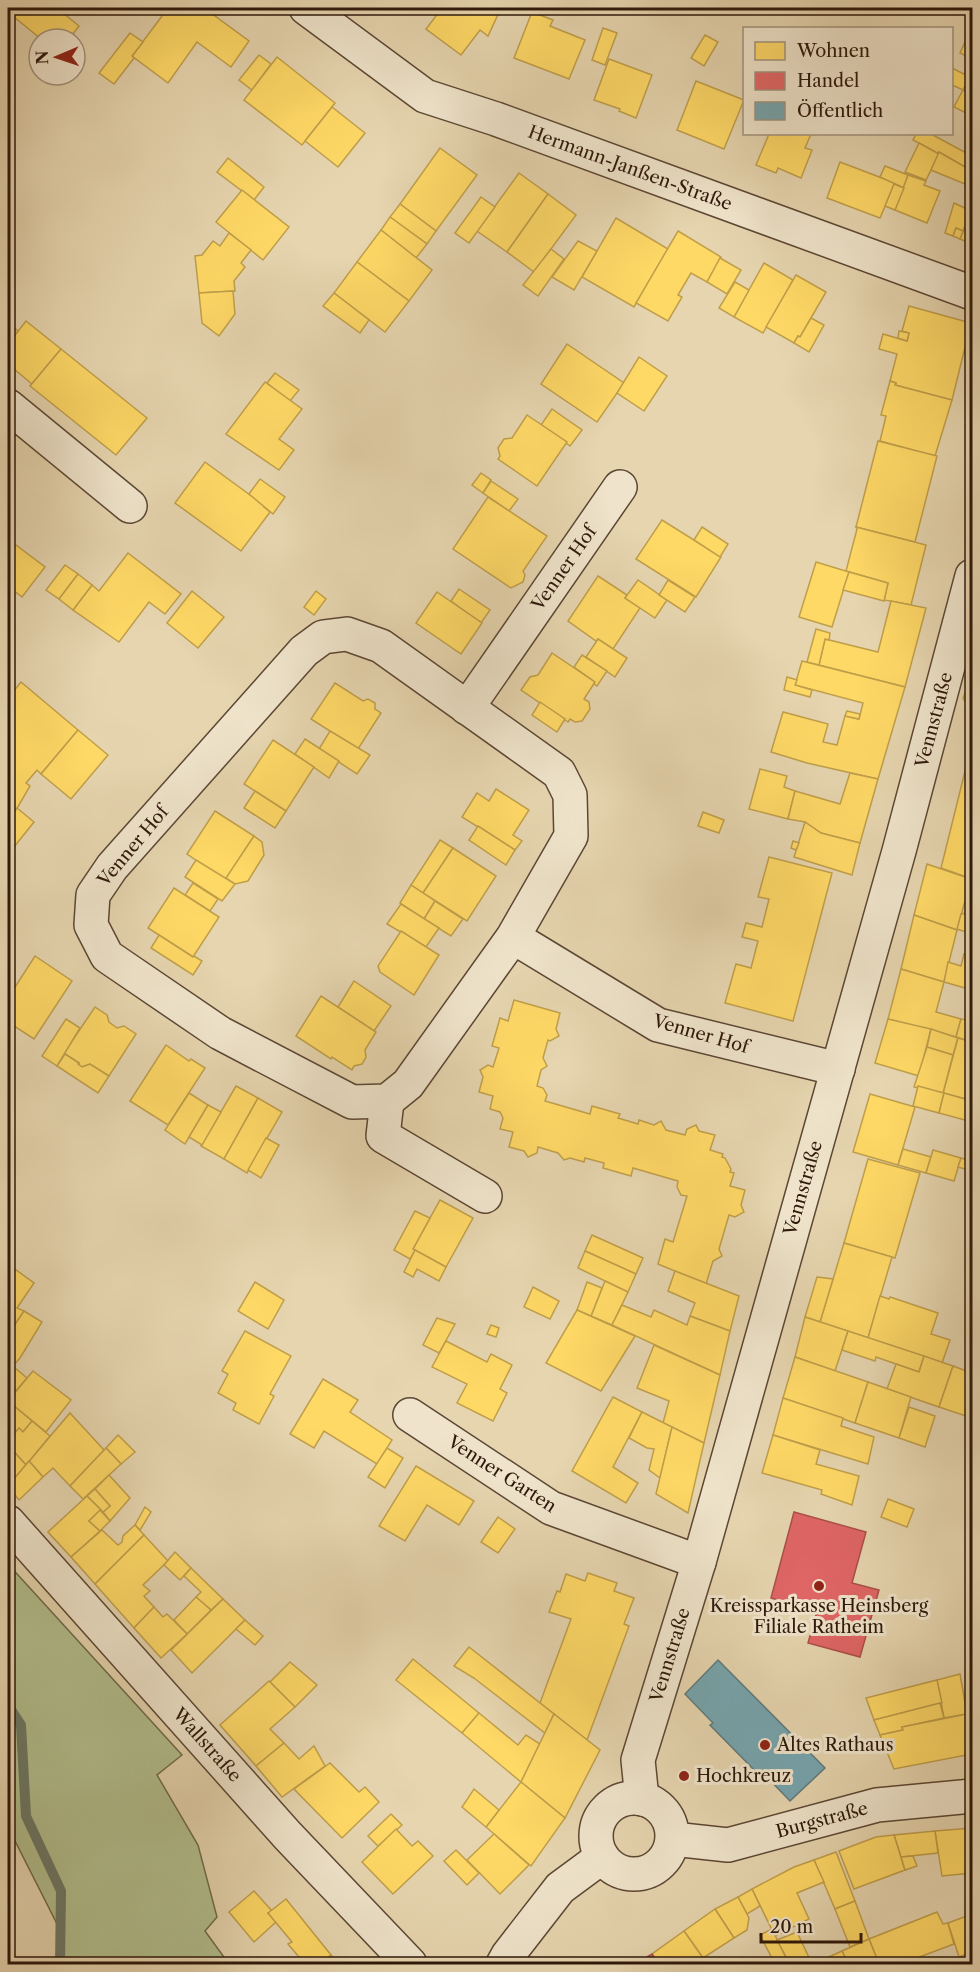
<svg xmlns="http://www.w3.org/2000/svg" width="980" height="1972" viewBox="0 0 980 1972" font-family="'Libre Caslon Text',serif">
	<rect width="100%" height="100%" fill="#e6d5af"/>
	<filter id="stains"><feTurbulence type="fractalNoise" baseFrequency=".00333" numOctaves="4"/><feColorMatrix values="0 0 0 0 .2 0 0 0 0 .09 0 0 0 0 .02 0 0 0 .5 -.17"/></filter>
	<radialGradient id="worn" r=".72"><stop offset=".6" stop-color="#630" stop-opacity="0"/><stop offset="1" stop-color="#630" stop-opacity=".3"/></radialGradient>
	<!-- green -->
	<polygon fill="#b2be8d" stroke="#706b4c" stroke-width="1.5" points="8,1564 182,1755 157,1775 198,1845 217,1917 205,1931 229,1964 59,1964 57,1924 8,1827"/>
	<!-- homes -->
	<g fill="#ffd966" stroke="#c09f4b" stroke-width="1.5">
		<polygon points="8,8 57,8 79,26 69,39 41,39 8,12"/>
		<polygon points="168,8 204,8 249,41 231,67 197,42 168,83 132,56"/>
		<polygon points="442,8 501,8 488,36 480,30 461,55 426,29"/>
		<polygon points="532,12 553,20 550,26 585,40 569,79 514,58"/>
		<polygon points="972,27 972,59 960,53"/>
		<polygon points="603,28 617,33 605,65 592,60"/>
		<polygon points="130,33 143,42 132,56 134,58 114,84 99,73"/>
		<polygon points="705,35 718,42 704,66 691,58"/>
		<polygon points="259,55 271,64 252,90 239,80"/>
		<polygon points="277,57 335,103 302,145 244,100"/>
		<polygon points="609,59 652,75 636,118 619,111 620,109 594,100"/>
		<polygon points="952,68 970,77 963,90 952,85"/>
		<polygon points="970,77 972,78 972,95 963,90"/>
		<polygon points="696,81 744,100 724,149 677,130"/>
		<polygon points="963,90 972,95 972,116 954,107"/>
		<polygon points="332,107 365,133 338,167 305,141"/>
		<polygon points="769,134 811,134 805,148 812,150 801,178 778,168 776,173 756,165"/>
		<polygon points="916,134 931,134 972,156 972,171 939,152 939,154 913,140"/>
		<polygon points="919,143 939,154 926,180 905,172"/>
		<polygon points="440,148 477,175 436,231 400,204"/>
		<polygon points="939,152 972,171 972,187 931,170"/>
		<polygon points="228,158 264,187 254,200 217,172"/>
		<polygon points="840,162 895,183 880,218 827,198"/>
		<polygon points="885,166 908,175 904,188 880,177"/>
		<polygon points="519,173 548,194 507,252 477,231"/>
		<polygon points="908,175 926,181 924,185 940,191 927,223 895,210"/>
		<polygon points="894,184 904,188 895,210 885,206"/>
		<polygon points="242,190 289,227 263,260 216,222"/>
		<polygon points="548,194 576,215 534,272 507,252"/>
		<polygon points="481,197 495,207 469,243 455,233"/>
		<polygon points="954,203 971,211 963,231 956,228 953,236 945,233"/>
		<polygon points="400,204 436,231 427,244 390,217"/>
		<polygon points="972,210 972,244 960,239"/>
		<polygon points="390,217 427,244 416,258 381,230"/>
		<polygon points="616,218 668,249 634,307 582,277"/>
		<polygon points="956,228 963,231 960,239 953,236"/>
		<polygon points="381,230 432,270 409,301 357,262"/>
		<polygon points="678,231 721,257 707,282 691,273 678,295 682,297 668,321 636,303"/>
		<polygon points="229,233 251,250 241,263 245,267 234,281 235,291 199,293 195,256 202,255 213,241 220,246"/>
		<polygon points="578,241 597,251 574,290 552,277"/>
		<polygon points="551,249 564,259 538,296 523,285"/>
		<polygon points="720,258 741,270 727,294 707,282"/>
		<polygon points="357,262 409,301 385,332 334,293"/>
		<polygon points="764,263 793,280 763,333 734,317"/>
		<polygon points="796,275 826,292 800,337 798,336 794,343 766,327"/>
		<polygon points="735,282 749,290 734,317 719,308"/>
		<polygon points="233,291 235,314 219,336 202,323 199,293"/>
		<polygon points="334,293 369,320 360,333 323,306"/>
		<polygon points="909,306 971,323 952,400 895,385 896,383 890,381 897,354 879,349 883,334 907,341 909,333 902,331"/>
		<polygon points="811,318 824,325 809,352 794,343 798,336 800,337"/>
		<polygon points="26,321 61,349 32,384 8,364 8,344"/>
		<polygon points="8,322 18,331 8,344"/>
		<polygon points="899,331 909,333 907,341 898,338"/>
		<polygon points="567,344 624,383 597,422 541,384"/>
		<polygon points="61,349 147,418 116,455 30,386"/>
		<polygon points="639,357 667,376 644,411 617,393"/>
		<polygon points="275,373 299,390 290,401 267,383"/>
		<polygon points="890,381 896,383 895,385 952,400 935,456 880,441 886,416 881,415"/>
		<polygon points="265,382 302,409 279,439 294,450 279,470 226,434"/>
		<polygon points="552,409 582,430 570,446 541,425"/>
		<polygon points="527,415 567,442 537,486 498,459 500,456 498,448 504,439 512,438"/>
		<polygon points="878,441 937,456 915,542 856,527"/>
		<polygon points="205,462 265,506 264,507 270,512 241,551 175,503"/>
		<polygon points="481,473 491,480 483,493 472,485"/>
		<polygon points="260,479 285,497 273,514 249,494"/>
		<polygon points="491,481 518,499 509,511 483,493"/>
		<polygon points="488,497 547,536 523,571 525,575 523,582 511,588 453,549"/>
		<polygon points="662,520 721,557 696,597 636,559"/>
		<polygon points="702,527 728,544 720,557 694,540"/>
		<polygon points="856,527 926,545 911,605 884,600 888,583 846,571 857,529"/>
		<polygon points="8,539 45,567 22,597 9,587 8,589"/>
		<polygon points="128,553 181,594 165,614 149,602 119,642 73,610 92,585 99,591"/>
		<polygon points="816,562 849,572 832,627 799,617"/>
		<polygon points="65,565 78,574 59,599 46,590"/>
		<polygon points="849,572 888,583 884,601 843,590"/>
		<polygon points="78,574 92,585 73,610 59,599"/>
		<polygon points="598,576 627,595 625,598 640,608 613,649 598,639 596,641 568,621"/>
		<polygon points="638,580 667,600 655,618 625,598"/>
		<polygon points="668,580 695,597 685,612 659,595"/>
		<polygon points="459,589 490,610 481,623 451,601"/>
		<polygon points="192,591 224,617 198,648 167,623"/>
		<polygon points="316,591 326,599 314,615 304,607"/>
		<polygon points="437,592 482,623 461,654 416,623"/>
		<polygon points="891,601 926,608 905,687 819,665 825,639 878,652"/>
		<polygon points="816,629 830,633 829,640 825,639 819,665 807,662"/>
		<polygon points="598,639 627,658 615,677 586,657"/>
		<polygon points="552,653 595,682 584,699 589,702 590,709 582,721 575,722 570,719 568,722 521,690 530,677 538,675"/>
		<polygon points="582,655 607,671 597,686 594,684 595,682 574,667"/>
		<polygon points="802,661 905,687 878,779 807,763 771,752 783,712 828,724 823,742 837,745 845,716 859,719 863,703 795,685"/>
		<polygon points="787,677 797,680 795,685 812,690 810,697 784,690"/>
		<polygon points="21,682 78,730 41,774 37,770 26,783 30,786 8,824 8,698"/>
		<polygon points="335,683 363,701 368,699 375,703 375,709 381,713 358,749 311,719"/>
		<polygon points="972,686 972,685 972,715 965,712 967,705 963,698 967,688"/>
		<polygon points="540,702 565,719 557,732 532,715"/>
		<polygon points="847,711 860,714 859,719 845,716"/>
		<polygon points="78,730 108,755 71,799 41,774"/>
		<polygon points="330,731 370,755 357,774 319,749"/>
		<polygon points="305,739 339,761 329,778 295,754"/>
		<polygon points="273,740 314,767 286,811 244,784"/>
		<polygon points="972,743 972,879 941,868"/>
		<polygon points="760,769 787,776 784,787 795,791 788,819 749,809"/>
		<polygon points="850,773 878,779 860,843 821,833 805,822 788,819 795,791 840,804"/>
		<polygon points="496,789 529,810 513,835 522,841 515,850 462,817 477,793 489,801"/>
		<polygon points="255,791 286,811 275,828 244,808"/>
		<polygon points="17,808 34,822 14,847 8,843 8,824"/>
		<polygon points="215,811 254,836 225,880 187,854"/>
		<polygon points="703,812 724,820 719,833 698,826"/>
		<polygon points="805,822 821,833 860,843 852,875 794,857"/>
		<polygon points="478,826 515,850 506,865 469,840"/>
		<polygon points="254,836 262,842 264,855 248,881 235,884 226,878"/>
		<polygon points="440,840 453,848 423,893 411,885"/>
		<polygon points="793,841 799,843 796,850 791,848"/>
		<polygon points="453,848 496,876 467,921 423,893"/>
		<polygon points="769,857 832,873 793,1021 725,1003 736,964 751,968 758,941 742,937 746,923 762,927 769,899 758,897"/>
		<polygon points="196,860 235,884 222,901 185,877"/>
		<polygon points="927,864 971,879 957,930 914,915"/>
		<polygon points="193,883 218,899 210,911 185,895"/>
		<polygon points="411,885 435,901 424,919 400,903"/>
		<polygon points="174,888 219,917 193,957 148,928"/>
		<polygon points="435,901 463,919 451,936 424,919"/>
		<polygon points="401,904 439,928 426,947 387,924"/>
		<polygon points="967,913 972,915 972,934 957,929 961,914"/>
		<polygon points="914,915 957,930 944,982 901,969"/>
		<polygon points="401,931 439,955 414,995 380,972 378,966"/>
		<polygon points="159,935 193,957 194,956 202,961 193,975 151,948"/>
		<polygon points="964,954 972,956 972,990 944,982 948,962 961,966"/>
		<polygon points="35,956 72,981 34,1039 8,1022 8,998"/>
		<polygon points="901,969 944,982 936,1012 961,1019 956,1037 888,1019"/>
		<polygon points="354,981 391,1006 374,1031 338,1007"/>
		<polygon points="321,996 376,1032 365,1050 366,1057 362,1064 354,1066 352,1070 332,1057 331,1059 296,1036"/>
		<polygon points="972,997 972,1042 956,1037 961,1019 966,1020"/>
		<polygon points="514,1000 560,1013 556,1029 559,1036 550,1041 548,1040 543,1058 547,1066 541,1070 537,1086 543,1088 547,1095 545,1101 590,1114 592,1106 620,1114 618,1118 638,1124 639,1120 654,1125 661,1121 666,1130 685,1135 687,1129 696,1125 699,1131 715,1135 710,1150 723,1154 722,1157 725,1158 731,1169 730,1172 734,1173 730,1186 745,1190 741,1205 744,1212 735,1217 729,1215 719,1249 722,1256 713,1261 706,1284 658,1264 665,1239 673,1242 687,1196 681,1195 677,1187 678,1181 633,1168 631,1176 603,1168 604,1163 585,1158 584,1162 570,1158 564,1160 558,1153 538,1147 537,1153 528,1157 524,1151 509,1147 513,1132 500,1129 503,1118 500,1112 490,1109 493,1096 479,1092 483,1077 480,1070 488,1065 493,1067 499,1048 492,1046 500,1018 508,1021"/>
		<polygon points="95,1007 107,1015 109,1022 117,1028 124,1026 136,1034 109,1076 90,1064 82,1067 78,1064 79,1063 64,1053"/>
		<polygon points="66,1019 80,1028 57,1066 42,1056"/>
		<polygon points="888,1019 931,1029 919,1076 875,1063"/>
		<polygon points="931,1029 958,1038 953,1055 927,1047"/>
		<polygon points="958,1038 972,1042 972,1072 966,1099 943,1093"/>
		<polygon points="166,1045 189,1061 191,1059 205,1068 168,1125 130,1101"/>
		<polygon points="927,1047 953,1055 943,1093 914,1087"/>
		<polygon points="65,1054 79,1063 78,1064 82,1067 90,1064 109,1076 98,1093 57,1066"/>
		<polygon points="972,1072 972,1101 966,1099"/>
		<polygon points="236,1086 258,1098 224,1159 201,1146"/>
		<polygon points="918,1086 944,1093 939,1113 913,1106"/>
		<polygon points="189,1093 208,1105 185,1144 165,1130"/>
		<polygon points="944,1093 972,1101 972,1122 939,1113"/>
		<polygon points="870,1094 915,1107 898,1165 853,1152"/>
		<polygon points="258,1098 282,1112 247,1173 224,1159"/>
		<polygon points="208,1105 221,1112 202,1145 189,1137"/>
		<polygon points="266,1138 279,1145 261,1178 248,1170"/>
		<polygon points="903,1149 931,1157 926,1173 898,1165"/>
		<polygon points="933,1150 961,1158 954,1181 926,1173"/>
		<polygon points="961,1158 971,1161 968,1170 958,1167"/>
		<polygon points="868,1159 920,1173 895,1258 844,1243"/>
		<polygon points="440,1200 473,1218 446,1267 413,1249"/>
		<polygon points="415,1211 430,1218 413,1249 415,1250 410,1259 394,1250"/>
		<polygon points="592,1235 643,1258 636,1274 585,1251"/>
		<polygon points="844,1243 892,1257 868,1338 820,1322"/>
		<polygon points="415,1250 446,1267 439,1281 417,1269 413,1277 404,1272"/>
		<polygon points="585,1251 636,1274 628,1292 578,1268"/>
		<polygon points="8,1264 34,1283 17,1308 24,1311 8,1335"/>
		<polygon points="675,1271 739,1296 730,1331 690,1316 695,1303 668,1291"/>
		<polygon points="817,1277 833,1279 820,1322 805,1317"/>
		<polygon points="605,1281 628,1292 612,1325 591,1316"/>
		<polygon points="255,1282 284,1300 268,1329 238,1311"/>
		<polygon points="587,1282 602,1288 591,1316 577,1310"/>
		<polygon points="533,1287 559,1301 550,1319 524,1307"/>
		<polygon points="880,1296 889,1299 890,1297 938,1313 931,1334 950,1340 942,1363 868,1338"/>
		<polygon points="622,1305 651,1317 654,1310 687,1325 690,1316 730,1331 720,1375 612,1325"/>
		<polygon points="577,1310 635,1336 601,1391 546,1363"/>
		<polygon points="24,1311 42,1322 20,1358 13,1366 8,1362 8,1335"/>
		<polygon points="805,1317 848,1331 835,1371 795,1357"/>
		<polygon points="437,1318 455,1324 439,1353 423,1345"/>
		<polygon points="491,1325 499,1328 496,1337 487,1334"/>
		<polygon points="245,1331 291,1356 270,1394 274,1396 259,1424 233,1410 236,1403 218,1393 228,1374 222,1371"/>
		<polygon points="848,1331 924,1356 919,1372 876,1357 875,1361 842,1350"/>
		<polygon points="446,1341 487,1362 491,1354 512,1365 500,1389 507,1393 493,1421 457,1403 467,1384 432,1367"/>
		<polygon points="654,1345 720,1375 704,1443 663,1423 669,1401 637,1388"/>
		<polygon points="924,1356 953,1366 939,1407 887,1389 896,1364 919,1372"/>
		<polygon points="795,1357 868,1382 855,1423 783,1398"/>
		<polygon points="8,1362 27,1378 8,1400"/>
		<polygon points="953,1366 972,1373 972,1418 939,1407"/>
		<polygon points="33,1371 71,1400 46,1432 8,1401"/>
		<polygon points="323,1379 358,1400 350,1412 392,1440 377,1464 324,1431 314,1448 290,1434"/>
		<polygon points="868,1382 911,1397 899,1438 855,1423"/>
		<polygon points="613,1397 642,1412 613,1467 638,1483 626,1503 572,1471"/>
		<polygon points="783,1398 843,1418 841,1426 874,1437 868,1464 773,1435"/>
		<polygon points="8,1401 32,1421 23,1432 19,1428 8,1441"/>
		<polygon points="909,1407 935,1416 925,1447 899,1438"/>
		<polygon points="642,1412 672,1427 660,1478 649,1470 654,1449 647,1448 629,1438"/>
		<polygon points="70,1413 104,1450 70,1486 53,1468 43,1477 29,1461"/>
		<polygon points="32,1421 50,1436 26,1465 8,1445 8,1441 19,1428 23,1432"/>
		<polygon points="672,1427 704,1443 688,1513 656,1494"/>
		<polygon points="118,1435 135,1452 121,1464 106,1448"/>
		<polygon points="773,1435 820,1450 816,1464 859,1476 852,1505 821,1494 822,1490 762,1473"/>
		<polygon points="8,1445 26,1465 8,1486"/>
		<polygon points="106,1448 121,1464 83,1499 70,1486"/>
		<polygon points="387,1448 403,1458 385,1488 368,1477"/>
		<polygon points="29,1461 43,1477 19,1500 8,1486"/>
		<polygon points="416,1466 474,1501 459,1525 427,1505 405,1541 379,1526"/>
		<polygon points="109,1475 130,1498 110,1521 103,1512 110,1506 95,1489"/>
		<polygon points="95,1489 110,1506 103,1512 87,1496"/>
		<polygon points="87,1496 101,1510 89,1521 100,1531 71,1557 48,1532"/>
		<polygon points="888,1499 914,1509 907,1527 881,1517"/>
		<polygon points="145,1507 151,1512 140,1530 135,1525"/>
		<polygon points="100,1510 110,1521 100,1531 89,1521"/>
		<polygon points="498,1517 515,1529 498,1553 481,1542"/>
		<polygon points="135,1525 144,1535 95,1584 71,1557 102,1530 118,1545 122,1542 123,1536"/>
		<polygon points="144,1535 168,1561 143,1585 150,1591 144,1596 154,1607 134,1628 95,1584"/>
		<polygon points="175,1552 191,1568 180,1580 164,1565"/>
		<polygon points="191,1568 223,1599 211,1610 196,1597 201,1592 184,1576"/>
		<polygon points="588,1573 617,1583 614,1591 634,1598 624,1624 629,1626 587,1740 540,1703 571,1619 549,1612 557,1591 560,1592 566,1574 585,1581"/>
		<polygon points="196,1597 211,1610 187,1634 174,1620"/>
		<polygon points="223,1599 245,1620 192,1673 171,1650"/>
		<polygon points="154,1607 163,1617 167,1614 187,1634 161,1658 134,1628"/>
		<polygon points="245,1620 263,1636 255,1645 236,1629"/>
		<polygon points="469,1647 554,1714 545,1733 474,1678 454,1666"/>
		<polygon points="413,1659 479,1713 462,1733 396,1680"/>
		<polygon points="290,1662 317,1685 295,1707 270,1682"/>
		<polygon points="960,1674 967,1714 944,1718 937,1680"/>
		<polygon points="937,1680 942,1703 874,1720 866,1698"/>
		<polygon points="269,1681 295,1707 270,1729 284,1743 256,1766 220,1725"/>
		<polygon points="940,1703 944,1718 902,1727 903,1730 880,1735 874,1720"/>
		<polygon points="972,1704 972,1741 971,1741 965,1705"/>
		<polygon points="479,1713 518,1745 526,1735 540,1744 521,1782 462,1733"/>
		<polygon points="554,1714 600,1750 565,1818 521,1782"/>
		<polygon points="967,1714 972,1754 894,1769 880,1735 903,1730 902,1727"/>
		<polygon points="284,1743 299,1759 314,1746 325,1766 282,1797 256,1766"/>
		<polygon points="330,1763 359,1792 365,1787 379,1802 342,1838 294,1789"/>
		<polygon points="521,1782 565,1818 531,1866 486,1827"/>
		<polygon points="474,1789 499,1810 486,1827 462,1807"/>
		<polygon points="391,1814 402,1825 378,1846 368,1836"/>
		<polygon points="972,1828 972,1873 942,1876 935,1831"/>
		<polygon points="396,1829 412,1846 418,1841 433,1856 393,1894 362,1862"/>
		<polygon points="935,1831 938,1853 901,1857 894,1835"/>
		<polygon points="494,1834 529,1865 500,1894 467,1860"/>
		<polygon points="894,1835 905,1870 854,1889 839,1851 876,1837"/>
		<polygon points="456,1850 479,1873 467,1885 444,1861"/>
		<polygon points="836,1852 855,1901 835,1909 814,1860"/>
		<polygon points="913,1856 917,1866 905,1870 901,1857"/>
		<polygon points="814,1860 824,1882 797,1893 809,1919 775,1936 752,1889 794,1867"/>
		<polygon points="752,1889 760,1906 747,1914 738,1897"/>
		<polygon points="254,1891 272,1911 268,1913 276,1922 254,1942 229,1912"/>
		<polygon points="738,1897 749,1918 747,1930 734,1938 715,1909"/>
		<polygon points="286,1899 331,1955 320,1964 305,1964 288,1944 292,1942 268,1913"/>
		<polygon points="855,1901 869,1939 850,1947 835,1909"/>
		<polygon points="715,1909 734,1938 703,1958 684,1931"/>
		<polygon points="937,1912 943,1924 948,1923 954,1944 901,1964 879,1964 869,1939"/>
		<polygon points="972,1914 972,1952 959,1957 948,1923"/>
		<polygon points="772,1929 788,1962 782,1964 775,1964 760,1935"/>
		<polygon points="684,1931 703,1958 692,1964 659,1964 652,1954"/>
		<polygon points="797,1932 812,1964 790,1964 777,1940"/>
		<polygon points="869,1939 879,1964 848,1964 842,1951"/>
		<polygon points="842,1951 848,1964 813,1964"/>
		<polygon points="331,1955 339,1964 320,1964"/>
		<polygon points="258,1957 264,1964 248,1964"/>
	</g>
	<!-- shops -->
	<g fill="#e06666" stroke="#ab4f4b" stroke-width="1.5">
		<polygon points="794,1512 866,1532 852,1583 879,1590 860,1657 808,1643 817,1611 771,1598"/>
		<polygon points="652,1954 659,1964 635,1964"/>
	</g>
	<!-- public -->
	<polygon fill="#76a5af" stroke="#607b7e" stroke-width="1.5" points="718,1660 825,1768 790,1801 762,1772 759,1775 710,1725 713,1723 685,1694"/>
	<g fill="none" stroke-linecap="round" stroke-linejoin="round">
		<!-- stream -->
		<polyline stroke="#6d7967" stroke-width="10" points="8,1705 21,1725 26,1816 61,1891 60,1964"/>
		<!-- minor casing -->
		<g stroke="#5c4734" stroke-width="36">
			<g id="minor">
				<polyline points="306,8 425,96 496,119 972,293"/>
				<polyline points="8,406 130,506"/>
				<polyline points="467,708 620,487"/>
				<polyline points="513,937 571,836 570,795 559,773 381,646 347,634 323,637 304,651 112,867 93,895 91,925 107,956 220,1033 352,1102 387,1101 408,1084 513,937 658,1025 838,1069"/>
				<polyline points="387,1101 383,1136 485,1196"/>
				<polyline points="410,1415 551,1508 699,1562"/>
				<polyline points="8,1522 288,1836 410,1964"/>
				<circle cx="634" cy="1836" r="38"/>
				<polyline points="642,1799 638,1760 699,1562 899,851 972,576"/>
				<polyline points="673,1839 728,1845 877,1805 972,1796"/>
				<polyline points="503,1964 508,1955 560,1888 602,1857"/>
			</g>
		</g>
		<!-- minor -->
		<use href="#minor" stroke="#efe4cb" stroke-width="33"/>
	</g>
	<!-- markers -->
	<g fill="#8f2418" stroke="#efe4cb" stroke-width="2">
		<circle cx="819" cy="1586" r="6"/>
		<circle cx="765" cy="1745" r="6"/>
		<circle cx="684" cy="1776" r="6"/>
	</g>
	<g text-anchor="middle" stroke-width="6" stroke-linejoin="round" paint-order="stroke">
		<!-- street labels -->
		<g font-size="18" fill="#2e180b" stroke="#efe4cb">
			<text transform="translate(630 168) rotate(20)" y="6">Hermann-Janßen-Straße</text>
			<text transform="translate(564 568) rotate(-55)" y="6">Venner Hof</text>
			<text transform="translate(934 720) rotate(-75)" y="6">Vennstraße</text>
			<text transform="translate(133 846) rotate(-50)" y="6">Venner Hof</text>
			<text transform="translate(701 1034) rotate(16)" y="6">Venner Hof</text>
			<text transform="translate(803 1188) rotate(-74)" y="6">Vennstraße</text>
			<text transform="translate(502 1474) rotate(33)" y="6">Venner Garten</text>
			<text transform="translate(670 1655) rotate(-73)" y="6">Vennstraße</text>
			<text transform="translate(207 1745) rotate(48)" y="6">Wallstraße</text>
			<text transform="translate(822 1820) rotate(-15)" y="6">Burgstraße</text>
		</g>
		<!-- poi labels -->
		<g font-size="18" fill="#2e180b" stroke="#efe4cb" text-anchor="start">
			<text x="819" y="1612" text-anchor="middle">Kreissparkasse Heinsberg<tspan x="819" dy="21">Filiale Ratheim</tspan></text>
			<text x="777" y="1751">Altes Rathaus</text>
			<text x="696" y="1782">Hochkreuz</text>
		</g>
	</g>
	<!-- margin -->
	<rect width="980" height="1972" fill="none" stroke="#e6d5af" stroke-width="30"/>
	<rect x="9" y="9" width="962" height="1954" fill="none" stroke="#2e180b" stroke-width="3"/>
	<rect x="15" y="15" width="950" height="1942" fill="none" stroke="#2e180b" stroke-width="1.5"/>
	<!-- legend -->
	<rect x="743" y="27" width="210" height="108" fill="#efe4cb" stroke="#a2927e" stroke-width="1.5"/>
	<rect x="755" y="42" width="30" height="18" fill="#ffd966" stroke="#a2927e" stroke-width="1.5"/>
	<text x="797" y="57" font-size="18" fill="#2e180b">Wohnen</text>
	<rect x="755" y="72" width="30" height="18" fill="#e06666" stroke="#a2927e" stroke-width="1.5"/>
	<text x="797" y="87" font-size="18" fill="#2e180b">Handel</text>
	<rect x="755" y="102" width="30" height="18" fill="#76a5af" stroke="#a2927e" stroke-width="1.5"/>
	<text x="797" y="117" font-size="18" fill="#2e180b">Öffentlich</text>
	<!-- north arrow -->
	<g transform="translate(57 57) rotate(268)"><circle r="28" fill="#efe4cb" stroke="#a2927e" stroke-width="1.5"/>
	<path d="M0-4.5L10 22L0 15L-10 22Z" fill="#8f2418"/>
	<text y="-9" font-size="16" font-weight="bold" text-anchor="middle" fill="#2e180b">N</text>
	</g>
	<!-- scale -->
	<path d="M761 1933v9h100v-9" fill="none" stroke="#2e180b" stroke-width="3"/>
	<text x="770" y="1933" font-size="18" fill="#2e180b" stroke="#efe4cb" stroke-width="4.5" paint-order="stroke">20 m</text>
	<rect width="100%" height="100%" filter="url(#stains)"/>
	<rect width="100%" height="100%" fill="url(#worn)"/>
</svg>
